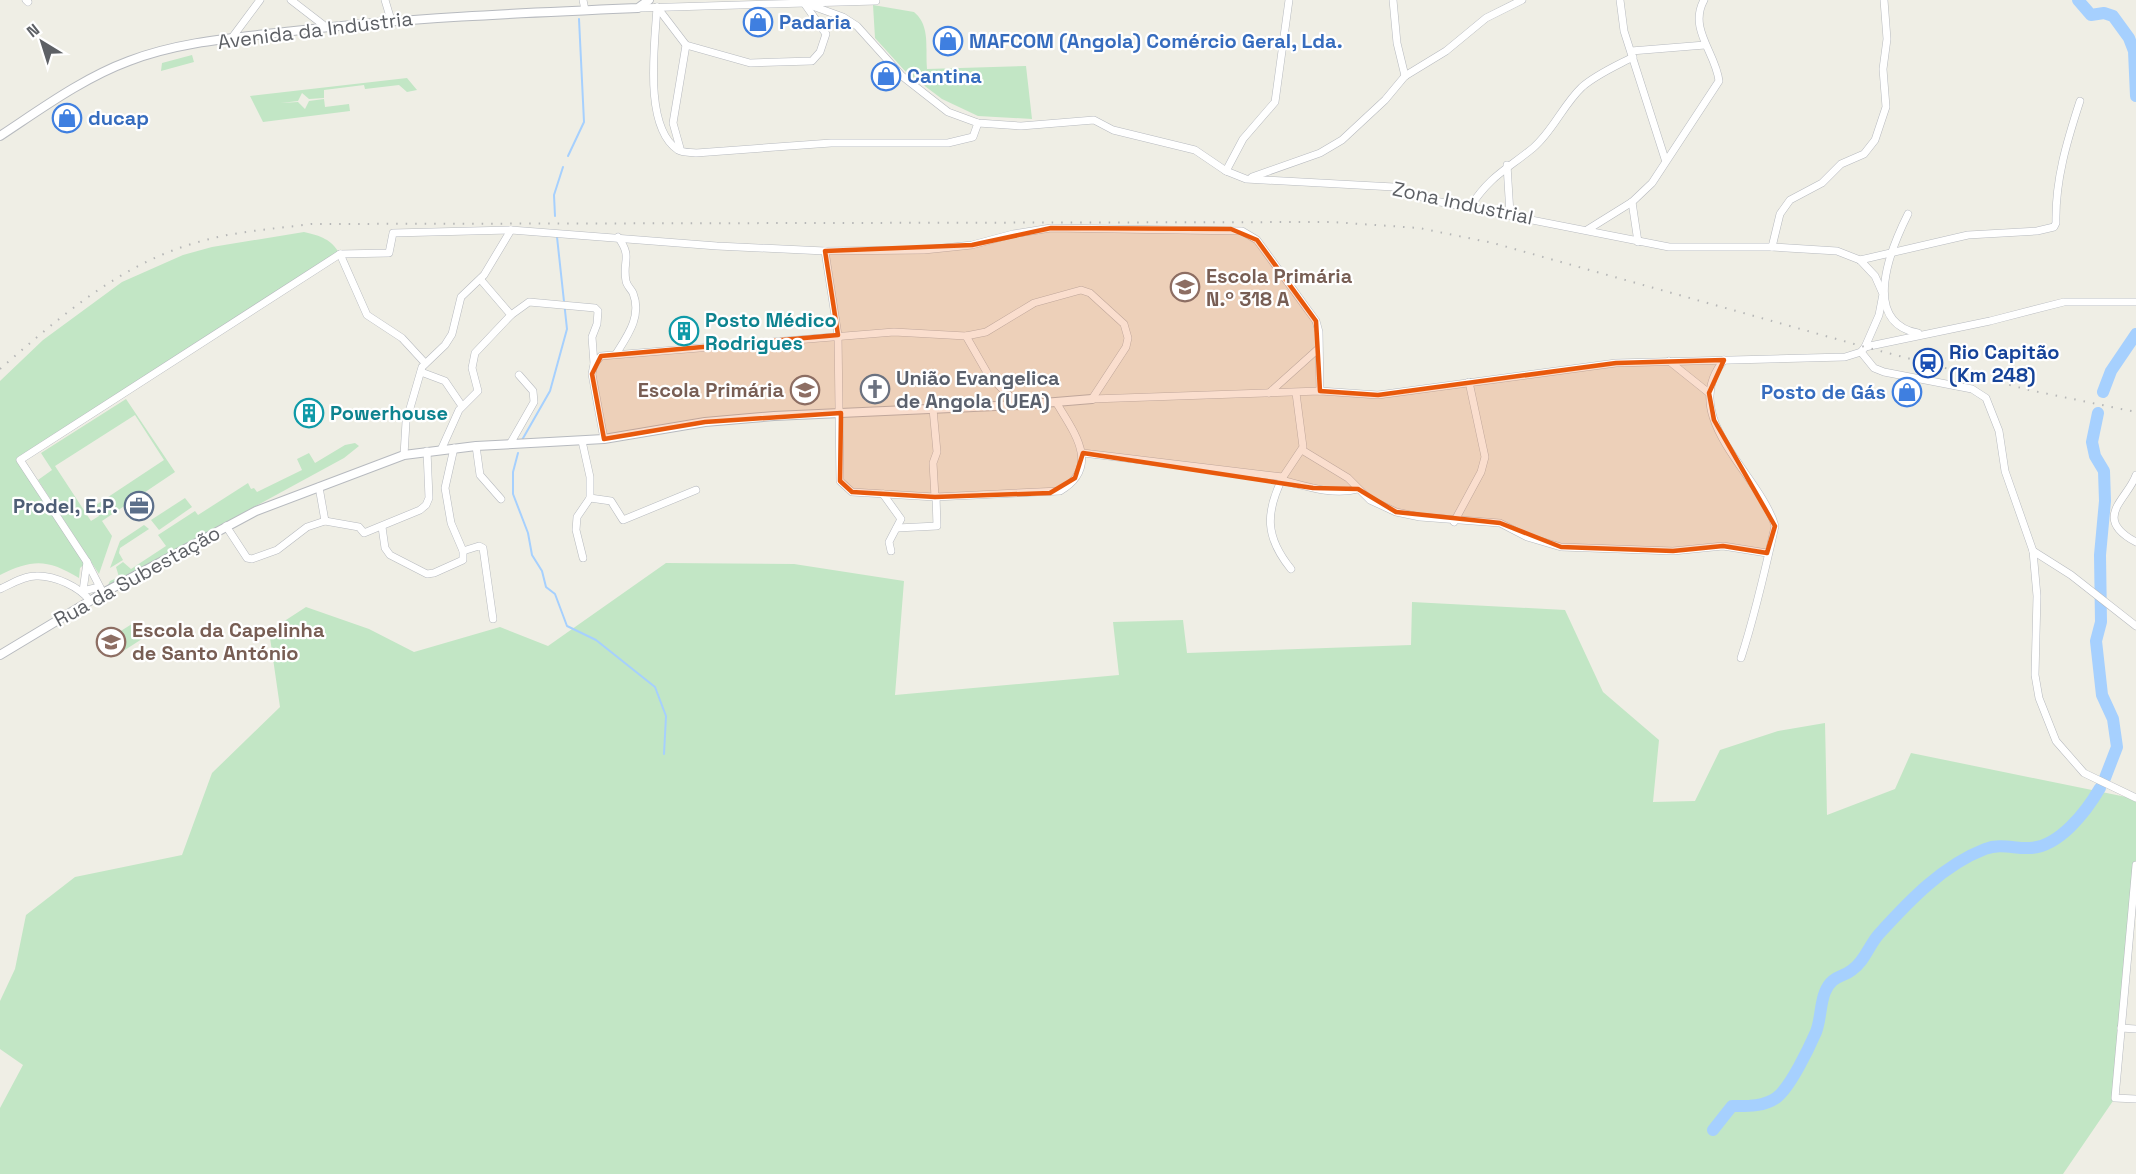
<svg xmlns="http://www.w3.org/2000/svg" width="2136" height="1174" viewBox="0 0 2136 1174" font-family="'Space Grotesk',sans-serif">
	<rect width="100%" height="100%" fill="#efeee5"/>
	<!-- green -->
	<g fill="#c2e6c5" fill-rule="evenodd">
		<path d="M 873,5 L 914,12 C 931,26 925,49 927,69 L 1026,66 L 1032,119 L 978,116 L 942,99 L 905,71 L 875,38 Z"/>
		<polygon points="192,55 194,62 161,71 162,63"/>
		<polygon points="407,78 417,90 407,92 399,85 365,89 364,85 324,90 324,98 309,99 302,93 298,101 281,103 298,102 305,109 309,101 324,99 325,107 349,104 350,111 263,122 250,96"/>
		<path d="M 304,232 C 321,236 331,239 340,254 L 20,460 L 87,562 L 80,568 L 79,578 C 47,559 33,559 0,575 L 0,381 L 43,340 L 122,282 L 183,255 L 212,247 Z"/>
		<path d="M 126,399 L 175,472 L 102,521 L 112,536 L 99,574 L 38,480 L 52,470 L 41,453 ZM 135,415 L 164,460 L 93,507 L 99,516 L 91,521 L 55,466 Z"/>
		<polygon points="355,443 359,446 344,458 107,587 110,581 119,577 116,567 123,562 131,569 166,546 158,535 195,511 198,515 248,483 251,489 254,488 257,492 302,470 297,459 309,453 315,463 345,445"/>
		<polygon points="185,498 192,507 159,530 151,520"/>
		<polygon points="144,525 149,529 120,548 119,553 123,560 110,568 120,541"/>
		<polygon points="666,563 794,564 904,581 895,695 1119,675 1113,622 1183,620 1187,653 1411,645 1412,602 1565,610 1603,692 1659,740 1653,802 1695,801 1720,750 1778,731 1825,723 1827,815 1895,789 1911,753 2136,799 2136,865 2115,1098 2063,1174 0,1174 0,1108 23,1065 0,1049 0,1001 15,969 26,915 75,877 182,855 212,773 280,707 269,631 306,607 369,629 414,652 500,627 548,646"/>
		<polygon points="135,622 145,637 114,657 105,641"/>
	</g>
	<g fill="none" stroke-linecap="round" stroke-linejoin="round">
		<!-- stream -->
		<g stroke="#a6d0fe" stroke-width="2">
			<polyline points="568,156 584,122 579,19"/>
			<polyline points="555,216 554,195 563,167"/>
			<polyline points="522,440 550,391 567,329 557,237"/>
			<polyline points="518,453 513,472 513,494 528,533 532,555 542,571 546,587 555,594 567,626 596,640 655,687 666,716 664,754"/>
		</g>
		<!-- river -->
		<g stroke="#a6d0fe" stroke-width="12">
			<polyline points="2078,0 2091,15 2104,13 2113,16 2129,38 2134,51 2136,96"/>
			<polyline points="2103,392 2111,371 2136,334"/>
			<polyline points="2098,413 2092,442 2095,456 2104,471 2105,501 2100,555 2101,622 2096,641 2102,695 2113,719 2117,747 2105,778"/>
			<path d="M 1713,1130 L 1732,1106 C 1746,1106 1763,1107 1776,1098 C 1790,1088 1809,1048 1816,1032 C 1821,1019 1820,1004 1825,992 C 1832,975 1842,978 1852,970 C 1865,961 1869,945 1879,934 C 1909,901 1943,865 1985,849 C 2001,843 2015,849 2030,848 C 2059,847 2086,812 2100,788"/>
		</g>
		<!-- minor casing -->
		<g stroke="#b7babf" stroke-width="8">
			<g id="minor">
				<polyline points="26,0 28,2"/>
				<polyline points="291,0 326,27"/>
				<polyline points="385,0 391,20"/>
				<polyline points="583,0 585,10"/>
				<polyline points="1393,0 1397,43 1405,76"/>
				<polyline points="1620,0 1624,31 1665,159"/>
				<polyline points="804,3 843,17 857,26 902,76 948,112 978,123 1021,126 1094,120 1113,130 1195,150 1226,171 1246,179 1394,187 1430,200 1669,247 1772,247 1837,251 1860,260 1875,276 1883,294 1879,315 1865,347"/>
				<path d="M 657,7 C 655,43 643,127 678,150 C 683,153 691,152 696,153 L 831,143 L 948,143 L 973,137 L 978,123"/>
				<polyline points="657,7 686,45"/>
				<polyline points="638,8 876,1"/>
				<polyline points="231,39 260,0"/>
				<polyline points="1631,51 1705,45"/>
				<polyline points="680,148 673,123 686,45 750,63 812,61 820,52 826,34 804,3"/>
				<polyline points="1507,165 1510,214"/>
				<polyline points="1226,171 1243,139 1275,102 1289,0"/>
				<polyline points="1252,177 1320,153 1342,140 1385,100 1405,76 1446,51 1486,18 1522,0"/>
				<polyline points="1632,202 1638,242"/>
				<path d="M 1470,207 C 1490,176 1506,170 1533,148 C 1553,131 1563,105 1582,87 C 1597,74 1616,66 1633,57"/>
				<path d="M 1908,214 C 1891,248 1860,322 1918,333"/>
				<path d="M 1587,230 L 1632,202 L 1652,183 L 1719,81 C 1716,53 1688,29 1704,0"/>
				<polyline points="1772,247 1780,214 1790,200 1822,183 1841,164 1864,154 1875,140 1886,107 1883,69 1887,39 1884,0"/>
				<path d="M 825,251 L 838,335 L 840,481 L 852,492 L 935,497 L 1060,491 C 1102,466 1073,431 1056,402"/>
				<polyline points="340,254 367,315 402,338 425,363"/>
				<path d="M 1860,260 L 1968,235 L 2037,231 L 2054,227 L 2056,223 C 2055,180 2067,141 2080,101"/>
				<polyline points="511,315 529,302 595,308 598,311 597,324 592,337 594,364"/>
				<polyline points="966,336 989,376 1019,405"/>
				<polyline points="1861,352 1874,368 1884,372 1972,389 1986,398 1999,431 2005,471 2033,551 2037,596 2035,675 2039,698 2056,741 2084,773 2136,798"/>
				<path d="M 616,354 C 628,335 642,316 633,293 C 631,289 627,286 626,281 C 622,260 633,258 618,237"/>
				<path d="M 1724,360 C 1677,417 1760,474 1775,526 C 1765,571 1755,615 1741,658"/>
				<polyline points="1669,361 1709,393"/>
				<polyline points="421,372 445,381 462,406"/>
				<polyline points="1269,393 1318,349"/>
				<polyline points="1092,399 1320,391 1378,395 1616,363 1845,357 1861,352 1865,347 1990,321 2064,302 2136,302"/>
				<polyline points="933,409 937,452 933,463 935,497"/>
				<polyline points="604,439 592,374 594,364 601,356 894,332 966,336 986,332 1034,303 1081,290 1090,293 1124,324 1128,338 1126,347 1092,399"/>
				<polyline points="582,441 590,477 590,498 577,517 576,530 583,558"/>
				<polyline points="510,444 534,402 533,391 519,375"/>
				<polyline points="476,446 480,475 501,499"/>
				<polyline points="441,450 459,410 478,391 472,368 475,353 511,315 481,280"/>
				<polyline points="1302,450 1348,478 1370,500 1396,512 1420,517 1500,523 1527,537 1561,547 1673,551 1723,546 1767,553"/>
				<polyline points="1083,453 1283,477 1303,447 1296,393"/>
				<polyline points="404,455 406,422 422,367 445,345 452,334 461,297 484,275 511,230"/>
				<path d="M 2136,475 C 2128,499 2091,518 2136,542"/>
				<path d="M 1283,477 C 1265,513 1265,537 1291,569"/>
				<path d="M 1281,480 C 1305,486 1333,496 1358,489"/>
				<polyline points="883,494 901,519 889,542 891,551"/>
				<polyline points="590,498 611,501 623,520 696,490"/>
				<polyline points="325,521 359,527 364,533 420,510 426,505 429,498 427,451"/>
				<polyline points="1454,522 1481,472 1485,457 1469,382"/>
				<polyline points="226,526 247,558 252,559 277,550 307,527 325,521 319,487"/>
				<polyline points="382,527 385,548 390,555 427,574 434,573 463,560 463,551 451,523 445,488 454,448"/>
				<polyline points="897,528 937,526 936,496"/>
				<polyline points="463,551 479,546 483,548 493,619"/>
				<polyline points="2033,551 2071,575 2136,626"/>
				<polyline points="87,562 83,591 99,587"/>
				<path d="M 0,589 C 11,584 24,576 36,576 C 54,575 80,587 90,601"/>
				<polyline points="103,593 87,562 20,460 340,254 389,253 393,233 511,230 717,246 825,251 924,250 972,245 1013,234 1051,228 1242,231 1257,240 1316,321 1319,332 1320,391"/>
				<polyline points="2136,865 2115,1098 2136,1099"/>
				<polyline points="2121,1028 2136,1029"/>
			</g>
		</g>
		<!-- tertiary casing -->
		<g stroke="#b7babf" stroke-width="10">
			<g id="tertiary">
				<path d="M 0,136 C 41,109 83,78 129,61 C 178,42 233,38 285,32 C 403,18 520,13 638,8 L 649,0"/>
				<polyline points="0,655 103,593 256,511 404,455 476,446 604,439 705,422 774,416 1019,405 1092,399"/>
			</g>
		</g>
		<!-- minor -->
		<use href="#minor" stroke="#fff" stroke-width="7"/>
		<!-- tertiary -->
		<use href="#tertiary" stroke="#fff" stroke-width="8"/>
		<!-- rail -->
		<path stroke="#b6b7b7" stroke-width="2" stroke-dasharray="1.5 8" stroke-linecap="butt" d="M 0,369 C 61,316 122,262 202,241 C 237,231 274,229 311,224 L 1332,222 L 1419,228 L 1493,243 L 1865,347 L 2029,390 L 2136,412"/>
	</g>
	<!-- marked area -->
	<path fill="#e8590c" fill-opacity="0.2" stroke="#e8590c" stroke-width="4.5" stroke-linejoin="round" d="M 1051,228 L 1231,229 L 1257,240 L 1316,321 L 1320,391 L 1378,395 L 1616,363 L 1724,360 L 1709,393 L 1714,420 L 1775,526 L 1767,553 L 1723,546 L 1673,551 L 1561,547 L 1500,523 L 1396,512 L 1358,489 L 1313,488 L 1083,453 L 1075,478 L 1050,493 L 935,497 L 852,492 L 840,481 L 841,413 L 705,422 L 604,439 L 592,374 L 601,356 L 838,335 L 825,251 L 972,245 Z"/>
	<!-- icons -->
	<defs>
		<g id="shop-ring" transform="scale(1.5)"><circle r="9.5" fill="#fff" stroke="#3f7fe0" stroke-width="1.5"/><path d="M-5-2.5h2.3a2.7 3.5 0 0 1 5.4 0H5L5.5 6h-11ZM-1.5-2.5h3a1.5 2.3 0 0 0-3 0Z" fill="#3f7fe0"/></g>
		<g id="school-ring" transform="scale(1.5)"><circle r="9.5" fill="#fff" stroke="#8d6e63" stroke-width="1.5"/><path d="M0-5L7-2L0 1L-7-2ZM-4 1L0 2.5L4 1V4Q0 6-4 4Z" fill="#8d6e63"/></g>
		<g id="building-ring" transform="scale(1.5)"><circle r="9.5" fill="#fff" stroke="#0f9aa8" stroke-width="1.5"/><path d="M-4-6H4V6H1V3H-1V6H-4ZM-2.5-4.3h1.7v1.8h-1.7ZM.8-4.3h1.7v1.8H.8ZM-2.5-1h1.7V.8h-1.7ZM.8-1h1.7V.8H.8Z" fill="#0f9aa8"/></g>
		<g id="station-ring" transform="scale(1.5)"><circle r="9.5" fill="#fff" stroke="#1a4fb4" stroke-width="1.5"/><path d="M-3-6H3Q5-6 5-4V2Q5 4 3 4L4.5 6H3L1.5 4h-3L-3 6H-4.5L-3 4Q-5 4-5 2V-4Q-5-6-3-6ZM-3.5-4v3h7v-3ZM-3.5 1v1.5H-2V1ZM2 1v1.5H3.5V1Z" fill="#1a4fb4"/></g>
		<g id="church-ring" transform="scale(1.5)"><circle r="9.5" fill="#fff" stroke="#6b7280" stroke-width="1.5"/><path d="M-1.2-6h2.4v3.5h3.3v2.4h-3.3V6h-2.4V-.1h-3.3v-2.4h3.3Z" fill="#6b7280"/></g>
		<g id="office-ring" transform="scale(1.5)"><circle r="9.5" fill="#fff" stroke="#5c6f8a" stroke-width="1.5"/><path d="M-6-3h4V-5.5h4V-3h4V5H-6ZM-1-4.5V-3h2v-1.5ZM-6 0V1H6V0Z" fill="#5c6f8a"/></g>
	</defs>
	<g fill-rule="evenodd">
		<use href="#shop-ring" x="758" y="22"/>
		<use href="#shop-ring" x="948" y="41"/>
		<use href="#shop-ring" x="886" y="76"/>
		<use href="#shop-ring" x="67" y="118"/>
		<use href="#school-ring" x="1185" y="287"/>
		<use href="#building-ring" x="684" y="331"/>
		<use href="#station-ring" x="1928" y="363"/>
		<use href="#church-ring" x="875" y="389"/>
		<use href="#school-ring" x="805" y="390"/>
		<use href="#shop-ring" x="1907" y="392"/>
		<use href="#building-ring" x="309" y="413"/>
		<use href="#office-ring" x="139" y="506"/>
		<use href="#school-ring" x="111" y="642"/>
	</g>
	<g text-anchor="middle" stroke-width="4.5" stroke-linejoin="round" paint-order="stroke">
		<!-- shop labels -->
		<g font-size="20" font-weight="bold" fill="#366cbe" stroke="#fff" text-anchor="start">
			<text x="779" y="29">Padaria</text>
			<text x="969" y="48">MAFCOM (Angola) Comércio Geral, Lda.</text>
			<text x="907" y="83">Cantina</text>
			<text x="88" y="125">ducap</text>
			<text x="1886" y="399" text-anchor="end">Posto de Gás</text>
		</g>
		<!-- street labels -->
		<g font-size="20" fill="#5d6065" stroke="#fff">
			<text transform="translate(315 30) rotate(-7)" y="7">Avenida da Indústria</text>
			<text transform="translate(1463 203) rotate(12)" y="7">Zona Industrial</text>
			<text transform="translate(137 576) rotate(-29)" y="7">Rua da Subestação</text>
		</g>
		<!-- education labels -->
		<g font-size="20" font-weight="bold" fill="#785e54" stroke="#fff" text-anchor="start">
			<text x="1206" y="283">Escola Primária<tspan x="1206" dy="23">N.º 318 A</tspan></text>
			<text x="784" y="397" text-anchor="end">Escola Primária</text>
			<text x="132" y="637">Escola da Capelinha<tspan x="132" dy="23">de Santo António</tspan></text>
		</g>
		<!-- culture labels -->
		<g font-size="20" font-weight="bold" fill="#0d838f" stroke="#fff" text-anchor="start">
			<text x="705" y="327">Posto Médico<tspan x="705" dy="23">Rodrigues</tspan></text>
			<text x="330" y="420">Powerhouse</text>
		</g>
		<!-- transit labels -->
		<g font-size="20" font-weight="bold" fill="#164399" stroke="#fff" text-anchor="start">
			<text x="1949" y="359">Rio Capitão<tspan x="1949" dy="23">(Km 248)</tspan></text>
		</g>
		<!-- worship labels -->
		<g font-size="20" font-weight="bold" fill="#5b616d" stroke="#fff" text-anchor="start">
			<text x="896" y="385">União Evangelica<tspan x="896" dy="23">de Angola (UEA)</tspan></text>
		</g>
		<!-- service labels -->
		<g font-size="20" font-weight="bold" fill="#4e5e75" stroke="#fff" text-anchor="end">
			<text x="118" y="513">Prodel, E.P.</text>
		</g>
	</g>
	<!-- north arrow -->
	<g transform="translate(42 42) rotate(322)" stroke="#ffffff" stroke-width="4.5" paint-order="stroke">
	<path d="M0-4.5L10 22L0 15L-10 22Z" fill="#5d6065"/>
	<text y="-9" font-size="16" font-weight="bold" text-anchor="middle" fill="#5d6065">N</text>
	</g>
</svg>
